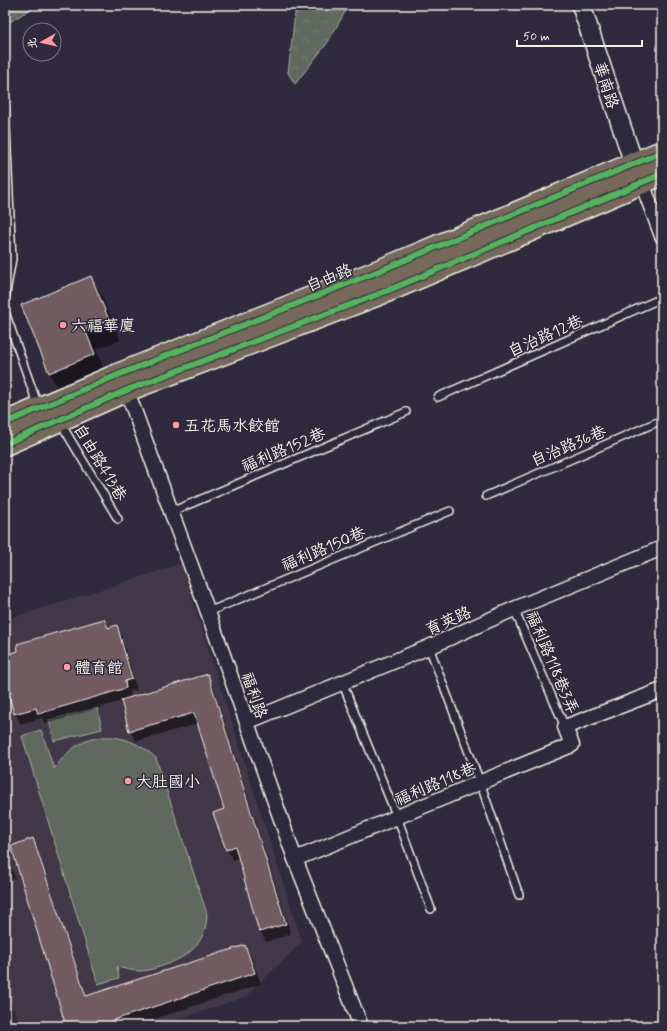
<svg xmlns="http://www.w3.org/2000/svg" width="667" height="1031" viewBox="0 0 667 1031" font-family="Mynerve,'LXGW WenKai TC',sans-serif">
	<defs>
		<pattern id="forest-crowns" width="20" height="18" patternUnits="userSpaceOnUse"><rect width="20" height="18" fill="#5e695d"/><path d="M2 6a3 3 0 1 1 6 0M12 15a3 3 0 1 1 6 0" fill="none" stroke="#767f74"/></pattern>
	</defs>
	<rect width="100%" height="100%" fill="#2f2a3d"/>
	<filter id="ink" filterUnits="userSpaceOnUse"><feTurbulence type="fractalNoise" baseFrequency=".025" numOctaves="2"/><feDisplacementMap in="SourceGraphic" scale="8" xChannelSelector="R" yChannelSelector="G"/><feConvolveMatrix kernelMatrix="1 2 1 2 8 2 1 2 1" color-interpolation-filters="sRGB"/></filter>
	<g filter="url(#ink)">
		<!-- built -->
		<polygon fill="#433948" points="181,564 302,942 245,997 173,1021 172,1026 22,1026 5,993 5,620"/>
		<!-- forest -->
		<g fill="url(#forest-crowns)" stroke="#a9ada2">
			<polygon points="5,5 37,5 5,25"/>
			<polygon points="296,5 349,5 328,42 295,84 288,73"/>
		</g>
		<!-- park -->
		<g fill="#5e695d" stroke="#a9ada2">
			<polygon points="97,708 102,729 54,741 49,720"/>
			<path d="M 41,730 L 54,769 C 61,760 68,751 78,745 C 106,729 134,738 156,758 L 207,914 C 207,927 202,941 192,950 C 182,960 155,970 141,971 C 133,971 125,969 117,967 L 119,978 L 98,984 L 22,736 Z"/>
		</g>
		<!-- shadow -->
		<g fill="#0007">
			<polygon points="91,277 102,296 120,340 96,349 105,373 60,392 49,373"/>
			<polygon points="104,620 109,629 116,627 122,637 137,690 130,691 131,698 207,675 213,685 291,934 266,942 260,931 239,857 233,860 227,849 225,810 198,724 136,741 130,731 122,701 45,724 42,718 21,724 15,714 5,678 5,656"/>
			<polygon points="32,840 38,850 87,996 245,946 251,956 261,984 133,1026 67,1026"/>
			<polygon points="5,848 15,878 5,882"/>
		</g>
		<!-- building -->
		<g fill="#725b62" stroke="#f4f1e8">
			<polygon points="91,276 109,320 85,330 95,354 49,373 21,305"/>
			<polygon points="104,619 108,628 117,625 132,679 125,681 126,688 38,714 36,708 14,714 5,682 5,655 18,651 17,644"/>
			<polygon points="208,674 286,924 259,932 235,846 226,850 213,813 224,809 194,713 129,731 121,700"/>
			<polygon points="33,838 86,996 245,945 255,973 96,1026 66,1026 11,846"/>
			<polygon points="5,853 10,868 5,870"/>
			<polygon points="155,1023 156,1026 145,1026"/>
		</g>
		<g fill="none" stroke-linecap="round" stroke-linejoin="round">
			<!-- service casing -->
			<g stroke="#f4f1e8" stroke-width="10">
				<g id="service">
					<polyline points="5,299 12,259 5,106"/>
					<polyline points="5,312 38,406"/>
					<polyline points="438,397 662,298"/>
					<polyline points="60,422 118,519"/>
					<polyline points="486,496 662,420"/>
					<polyline points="171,512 406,412"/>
					<polyline points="514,609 565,727"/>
					<polyline points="208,612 450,511"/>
					<polyline points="429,647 480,782 519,895"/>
					<polyline points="342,682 397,817 431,909"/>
				</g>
			</g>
			<!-- minor casing -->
			<g stroke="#f4f1e8" stroke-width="17">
				<g id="minor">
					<polyline points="639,175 662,236"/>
					<polyline points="124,383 208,612 295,859 361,1026"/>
					<polyline points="247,722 429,647 514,609 662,548"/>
					<path d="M 295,859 C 387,822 479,782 572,745 L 565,727 L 662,690"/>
				</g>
			</g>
			<!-- tertiary casing -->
			<g stroke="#f4f1e8" stroke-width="21">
				<polyline id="tertiary" points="581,5 634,164"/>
			</g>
			<!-- primary casing -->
			<g stroke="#f4f1e8" stroke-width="25">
				<g id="primary">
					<polyline points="5,423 120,374 379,271 662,152"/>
					<polyline points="5,444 127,390 389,290 662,174"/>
				</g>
			</g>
			<!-- service -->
			<use href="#service" stroke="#2f2a3d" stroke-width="7"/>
			<!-- minor -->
			<use href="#minor" stroke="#2f2a3d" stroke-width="14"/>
			<!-- tertiary -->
			<use href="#tertiary" stroke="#2f2a3d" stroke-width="18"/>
			<!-- primary -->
			<use href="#primary" stroke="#77695c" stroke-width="22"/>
			<!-- cycleway casing -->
			<g stroke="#2f2a3d" stroke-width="8">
				<g id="cycleway">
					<polyline points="5,423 120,374 379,271 662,152"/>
					<polyline points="5,444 127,390 389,290 662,174"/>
				</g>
			</g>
			<!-- cycleway -->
			<use href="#cycleway" stroke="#56b35d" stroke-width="6"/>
		</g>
	</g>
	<!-- markers -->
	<g fill="#ff9aa2" stroke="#2f2a3d" stroke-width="1.5">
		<circle cx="63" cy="325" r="4"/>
		<circle cx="176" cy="425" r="4"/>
		<circle cx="67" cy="667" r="4"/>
		<circle cx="128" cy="781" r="4"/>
	</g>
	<g text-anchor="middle" stroke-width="3" stroke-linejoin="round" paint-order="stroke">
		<!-- street labels -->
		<g font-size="16" fill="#f4f1e8" stroke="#2f2a3d">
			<text transform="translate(607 85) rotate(72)" y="6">華南路</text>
			<text transform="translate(329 277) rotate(-22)" y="6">自由路</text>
			<text transform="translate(545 335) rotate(-24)" y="6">自治路12巷</text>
			<text transform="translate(568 445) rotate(-23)" y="6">自治路36巷</text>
			<text transform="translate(283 449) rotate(-23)" y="6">福利路152巷</text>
			<text transform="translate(101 462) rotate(59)" y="6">自由路413巷</text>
			<text transform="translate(323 548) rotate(-23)" y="6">福利路150巷</text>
			<text transform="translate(448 620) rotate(-24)" y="6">育英路</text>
			<text transform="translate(553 662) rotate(67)" y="6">福利路118巷3弄</text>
			<text transform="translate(255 695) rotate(71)" y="6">福利路</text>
			<text transform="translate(435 783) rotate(-23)" y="6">福利路118巷</text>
		</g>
		<!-- poi labels -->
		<g font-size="16" fill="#f4f1e8" stroke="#2f2a3d" text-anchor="start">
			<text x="71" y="331">六福華廈</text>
			<text x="184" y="431">五花馬水餃館</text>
			<text x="75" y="673">體育館</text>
			<text x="136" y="787">大肚國小</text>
		</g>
	</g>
	<!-- margin -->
	<rect width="667" height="1031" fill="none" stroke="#2f2a3d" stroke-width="20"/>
	<rect x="10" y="10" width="647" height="1011" fill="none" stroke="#f4f1e8" stroke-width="1.5" filter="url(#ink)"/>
	<!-- north arrow -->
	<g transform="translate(42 42) rotate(262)"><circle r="19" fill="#2f2a3d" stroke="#7e7a81"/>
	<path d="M0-3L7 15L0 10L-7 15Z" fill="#ff9aa2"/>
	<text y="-6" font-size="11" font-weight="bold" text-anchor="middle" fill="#f4f1e8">北</text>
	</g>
	<!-- scale -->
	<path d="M517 40v6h125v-6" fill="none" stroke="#f4f1e8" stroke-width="2"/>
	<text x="523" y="40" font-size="12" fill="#f4f1e8" stroke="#2f2a3d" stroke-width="3" paint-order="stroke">50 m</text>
</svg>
